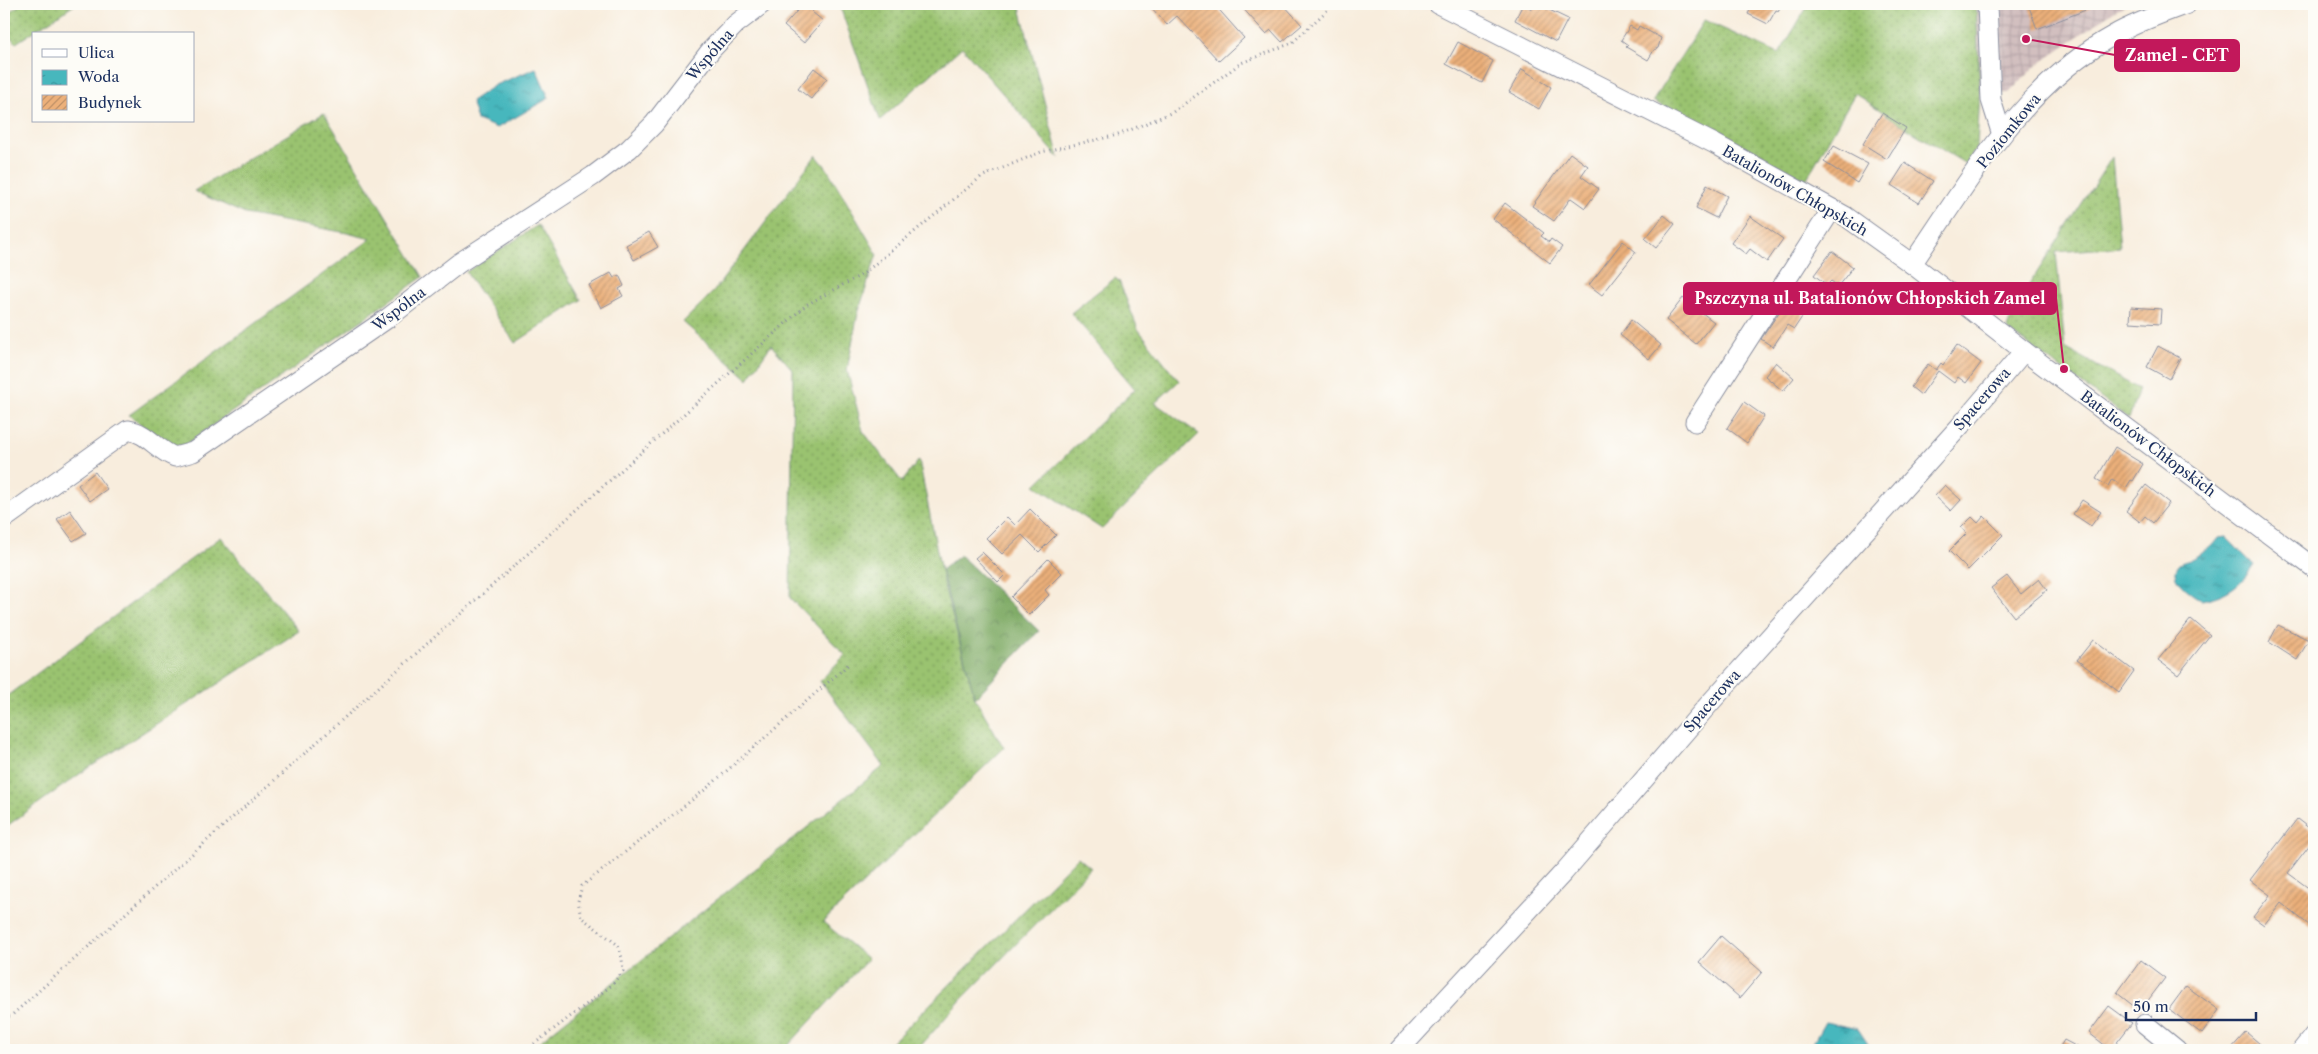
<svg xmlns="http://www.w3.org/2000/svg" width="2318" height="1054" viewBox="0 0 2318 1054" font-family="'Libre Caslon Text',serif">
	<defs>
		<pattern id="industrial-grid" width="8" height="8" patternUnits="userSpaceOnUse" patternTransform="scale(1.25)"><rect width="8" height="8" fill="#d2bfbf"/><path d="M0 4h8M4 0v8" fill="none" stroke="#b4a4a7"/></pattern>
		<pattern id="grass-dots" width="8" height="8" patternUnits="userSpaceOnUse" patternTransform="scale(1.25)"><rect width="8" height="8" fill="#9ac370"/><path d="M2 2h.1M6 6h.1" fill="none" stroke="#7d9f5f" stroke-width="1.8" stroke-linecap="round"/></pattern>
		<pattern id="forest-crowns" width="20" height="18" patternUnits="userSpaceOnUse" patternTransform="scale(1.25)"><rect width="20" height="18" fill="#7ba962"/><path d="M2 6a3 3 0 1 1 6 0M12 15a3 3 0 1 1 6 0" fill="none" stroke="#648a54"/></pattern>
		<pattern id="water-ripples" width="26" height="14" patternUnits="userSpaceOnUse" patternTransform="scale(1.25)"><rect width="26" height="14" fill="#47b7bd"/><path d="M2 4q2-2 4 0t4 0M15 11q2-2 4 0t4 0" fill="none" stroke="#3a959d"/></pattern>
		<pattern id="building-hatch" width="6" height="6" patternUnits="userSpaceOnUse" patternTransform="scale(1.25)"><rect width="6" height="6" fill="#ecb07a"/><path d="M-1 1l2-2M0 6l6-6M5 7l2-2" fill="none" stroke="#be9067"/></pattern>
	</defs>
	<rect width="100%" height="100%" fill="#fdfcf7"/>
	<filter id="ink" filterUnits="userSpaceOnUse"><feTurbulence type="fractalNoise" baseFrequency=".02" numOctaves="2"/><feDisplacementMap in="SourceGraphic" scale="10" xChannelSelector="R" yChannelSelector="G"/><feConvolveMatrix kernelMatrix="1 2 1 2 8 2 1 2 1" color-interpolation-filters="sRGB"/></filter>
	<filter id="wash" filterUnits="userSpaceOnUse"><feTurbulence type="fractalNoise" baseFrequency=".0096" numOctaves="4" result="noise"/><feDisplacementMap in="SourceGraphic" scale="20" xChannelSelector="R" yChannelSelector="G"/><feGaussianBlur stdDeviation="1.12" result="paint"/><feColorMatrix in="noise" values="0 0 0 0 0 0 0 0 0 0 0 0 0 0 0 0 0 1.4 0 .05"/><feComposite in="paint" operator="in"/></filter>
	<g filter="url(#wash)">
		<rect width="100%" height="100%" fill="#f8eddd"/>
		<!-- industrial -->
		<polygon fill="url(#industrial-grid)" points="1976,4 2128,4 2115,10 2033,68 2009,93 1980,94"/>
		<!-- grass -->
		<g fill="url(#grass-dots)" stroke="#5a7967">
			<polygon points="21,4 76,4 16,43 4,31 4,15"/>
			<polygon points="839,4 1019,4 1059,158 962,47 880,120"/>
			<polygon points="1809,4 1976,4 1980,94 1977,147 1966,164 1906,128 1855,93 1806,180 1653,101 1704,20 1779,54"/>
			<polygon points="324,113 423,277 185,445 167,446 129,415 371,239 347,233 245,214 194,191"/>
			<polygon points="816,155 826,167 877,254 858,313 847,370 863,431 902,482 919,460 944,586 975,698 1004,748 823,922 868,959 784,1050 529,1050 884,766 820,681 845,655 790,598 793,370 771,345 748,379 683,322 714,291"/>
			<polygon points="2112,157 2120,247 2056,252 2065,348 2139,389 2129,419 2007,329 2012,311"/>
			<polygon points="538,225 581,300 515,343 466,272"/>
			<polygon points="1115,278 1119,281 1138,329 1179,381 1155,403 1199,434 1102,529 1035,485 1135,389 1071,313"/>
			<polygon points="221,537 299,631 81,773 4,828 4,698"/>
			<polygon points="1078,857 1091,868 961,1000 917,1050 884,1050"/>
		</g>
		<!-- forest -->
		<polygon fill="url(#forest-crowns)" stroke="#4b6c60" points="960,555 1039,631 975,698 941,570"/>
		<!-- water -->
		<g fill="url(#water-ripples)" stroke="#31738e">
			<polygon points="536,68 549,98 497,128 477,120 471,101 495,85"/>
			<path d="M 2226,537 L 2254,565 C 2241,586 2225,596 2201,600 C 2192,594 2165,578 2179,564 C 2182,562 2187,561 2190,560 C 2202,554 2210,549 2218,538 Z"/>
			<polygon points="1825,1022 1858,1029 1872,1050 1809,1050"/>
		</g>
		<g id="blocks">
			<!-- building -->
			<g fill="url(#building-hatch)">
				<polygon points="803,4 812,4 816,7 812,12 823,21 804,43 784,26"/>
				<polygon points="1150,4 1214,4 1244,38 1219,61 1177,16 1167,25 1149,5"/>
				<polygon points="1239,4 1283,4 1302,25 1282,42 1271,30 1266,34"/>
				<polygon points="1523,4 1532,9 1534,4 1537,4 1568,19 1556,42 1515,20"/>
				<polygon points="1748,4 1782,4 1778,11 1776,10 1768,24 1748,14 1752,6"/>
				<polygon points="2028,4 2101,4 2037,29"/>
				<polygon points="1630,26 1637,30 1639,26 1661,38 1658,48 1654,50 1648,60 1626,47 1628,45 1621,40"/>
				<polygon points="1458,42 1493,61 1482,83 1446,64"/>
				<polygon points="814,68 827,78 811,99 798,89"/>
				<polygon points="1522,69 1551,87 1539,109 1509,92"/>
				<polygon points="1882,113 1906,128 1887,159 1863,144"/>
				<polygon points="1834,146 1868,164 1857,183 1824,162"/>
				<polygon points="1570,153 1588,166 1581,176 1599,189 1585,208 1571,198 1554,221 1532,206"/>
				<polygon points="1905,163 1933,181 1919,203 1891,185"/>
				<polygon points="1707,185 1727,196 1716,218 1696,208"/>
				<polygon points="1505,203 1544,233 1541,236 1549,242 1551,239 1562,247 1550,263 1493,219"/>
				<polygon points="1664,215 1675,224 1656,248 1645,239"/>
				<polygon points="1750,216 1783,239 1767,262 1750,249 1746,254 1731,243"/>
				<polygon points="649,232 658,247 634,260 626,245"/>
				<polygon points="1623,241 1636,252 1602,295 1589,285"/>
				<polygon points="1832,251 1853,267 1838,286 1831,281 1827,285 1814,275"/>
				<polygon points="611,273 614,278 619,275 624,286 619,289 623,296 601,308 589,285"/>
				<polygon points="1683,298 1714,322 1696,344 1666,320"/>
				<polygon points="1786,302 1804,314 1794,329 1787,325 1773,347 1761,339"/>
				<polygon points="2131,307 2161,309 2160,324 2130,322"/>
				<polygon points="1631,320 1661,345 1649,359 1620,335"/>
				<polygon points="1957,345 1981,363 1966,383 1958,377 1954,383 1938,371 1921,395 1911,387 1928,364 1936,370 1941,363 1943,365"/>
				<polygon points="2158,346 2180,358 2169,379 2147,367"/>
				<polygon points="1776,362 1794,378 1783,391 1765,376"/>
				<polygon points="1744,402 1764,416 1747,443 1727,428"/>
				<polygon points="2115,447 2143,464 2133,481 2131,480 2126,488 2112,479 2108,486 2096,479"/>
				<polygon points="95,472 107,489 90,501 78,485"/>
				<polygon points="1945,485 1961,500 1951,511 1935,496"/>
				<polygon points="2146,485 2169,503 2153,523 2145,516 2140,522 2126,511"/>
				<polygon points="2082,500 2101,512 2091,526 2073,514"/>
				<polygon points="1030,509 1056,535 1039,552 1022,535 1002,554 986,538 1007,517 1015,525"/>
				<polygon points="70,510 86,533 73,541 57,519"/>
				<polygon points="1984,516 2003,535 1968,570 1949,551 1967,533 1961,528 1972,517 1978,523"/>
				<polygon points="982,552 1005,575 998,582 975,558"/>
				<polygon points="1048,559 1062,573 1045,590 1049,595 1029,615 1011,597"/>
				<polygon points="2007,576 2021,594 2039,579 2047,590 2014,617 1991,588"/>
				<polygon points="2191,619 2210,635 2178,675 2158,660"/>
				<polygon points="2278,625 2309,640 2297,660 2269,642"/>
				<polygon points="2093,640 2134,671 2119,692 2077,660"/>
				<polygon points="2297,819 2314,832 2314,839 2288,873 2314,892 2314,929 2281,903 2264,925 2253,917 2270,895 2250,880"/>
				<polygon points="1721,936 1762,972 1740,998 1699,962"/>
				<polygon points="2141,960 2165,978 2140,1011 2117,993"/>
				<polygon points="2186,986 2219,1010 2202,1034 2169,1009"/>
				<polygon points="2109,1006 2132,1023 2111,1050 2089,1033"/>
				<polygon points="2246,1032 2267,1050 2230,1050"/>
				<polygon points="2064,1040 2083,1050 2058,1050"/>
			</g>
		</g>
	</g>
	<g filter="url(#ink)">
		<use href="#blocks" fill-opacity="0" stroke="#8a8e9e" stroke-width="1"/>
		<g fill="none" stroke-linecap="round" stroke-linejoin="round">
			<!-- minor casing -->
			<g stroke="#8a8e9e" stroke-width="21">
				<g id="minor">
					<polyline points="1438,4 1715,144 1845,216 1912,264 2024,351 2314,568"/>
					<polyline points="1987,4 1991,100 2002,135"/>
					<path d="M 1912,264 C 1969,181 2023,85 2114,35 C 2137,22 2163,13 2187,4"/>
					<polyline points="1695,422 1832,209"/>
					<path d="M 4,519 L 128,430 C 148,433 155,449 175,457 L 193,452 L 388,318 L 459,263 L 593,176 L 629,149 L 654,124 L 711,50 L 736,24 L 762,4"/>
					<polyline points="2145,1024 2177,1050"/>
					<polyline points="1399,1050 1564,872 1710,703 1961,425 2024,351"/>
					<polyline points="2302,1050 2314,1035"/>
				</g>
			</g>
			<!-- path -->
			<g stroke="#8a8e9e" stroke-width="3" stroke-dasharray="1 4" stroke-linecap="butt">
				<polyline points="4,1018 12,1015 806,305 863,274 981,177 1041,152 1118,135 1173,112 1241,63 1292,43 1334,4"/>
				<polyline points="526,1050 611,986 623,971 622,958 618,945 581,917 578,901 582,886 706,789 849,664"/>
			</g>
			<!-- minor -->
			<use href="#minor" stroke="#fff" stroke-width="19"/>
		</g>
	</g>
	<g text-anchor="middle" stroke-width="4" stroke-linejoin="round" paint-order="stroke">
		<!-- street labels -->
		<g font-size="15" fill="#1b2f5e" stroke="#fdfcf7">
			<text transform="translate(710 55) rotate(-49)" y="5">Wspólna</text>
			<text transform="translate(2009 131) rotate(-51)" y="5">Poziomkowa</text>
			<text transform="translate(1795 191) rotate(30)" y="5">Batalionów Chłopskich</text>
			<text transform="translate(399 309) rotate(-37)" y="5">Wspólna</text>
			<text transform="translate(1982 399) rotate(-49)" y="5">Spacerowa</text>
			<text transform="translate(2148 444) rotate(37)" y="5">Batalionów Chłopskich</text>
			<text transform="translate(1712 701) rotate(-49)" y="5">Spacerowa</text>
		</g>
	</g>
	<!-- callouts -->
	<path fill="none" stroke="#c2185b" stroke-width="2" d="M2026 39L2115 55M2064 369L2056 298"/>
	<g fill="#c2185b" stroke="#fdfcf7" stroke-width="2">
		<circle cx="2026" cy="39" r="5"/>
		<circle cx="2064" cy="369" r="5"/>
	</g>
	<g fill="#c2185b" stroke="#c2185b" stroke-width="2">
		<rect x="2115" y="40" width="124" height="31" rx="5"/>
		<rect x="1684" y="283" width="372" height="31" rx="5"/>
	</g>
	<g font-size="16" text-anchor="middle" font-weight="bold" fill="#fff">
		<text x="2177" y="61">Zamel - CET</text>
		<text x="1870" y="304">Pszczyna ul. Batalionów Chłopskich Zamel</text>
	</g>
	<!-- margin -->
	<rect width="2318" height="1054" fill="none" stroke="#fdfcf7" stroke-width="20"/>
	<!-- legend -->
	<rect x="32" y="32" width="162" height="90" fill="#fdfcf7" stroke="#a3aaba"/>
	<rect x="42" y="49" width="25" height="8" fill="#ffffff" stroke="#a3aaba"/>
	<text x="78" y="58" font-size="15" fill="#1b2f5e">Ulica</text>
	<rect x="42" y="70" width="25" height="15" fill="url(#water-ripples)" stroke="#a3aaba"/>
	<text x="78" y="82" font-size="15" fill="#1b2f5e">Woda</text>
	<rect x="42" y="95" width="25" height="15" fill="url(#building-hatch)" stroke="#a3aaba"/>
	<text x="78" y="108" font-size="15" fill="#1b2f5e">Budynek</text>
	<!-- scale -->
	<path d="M2126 1012v8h130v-8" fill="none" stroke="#1b2f5e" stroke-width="2.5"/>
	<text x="2133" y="1012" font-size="15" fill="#1b2f5e" stroke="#fdfcf7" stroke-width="4" paint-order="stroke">50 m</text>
</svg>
